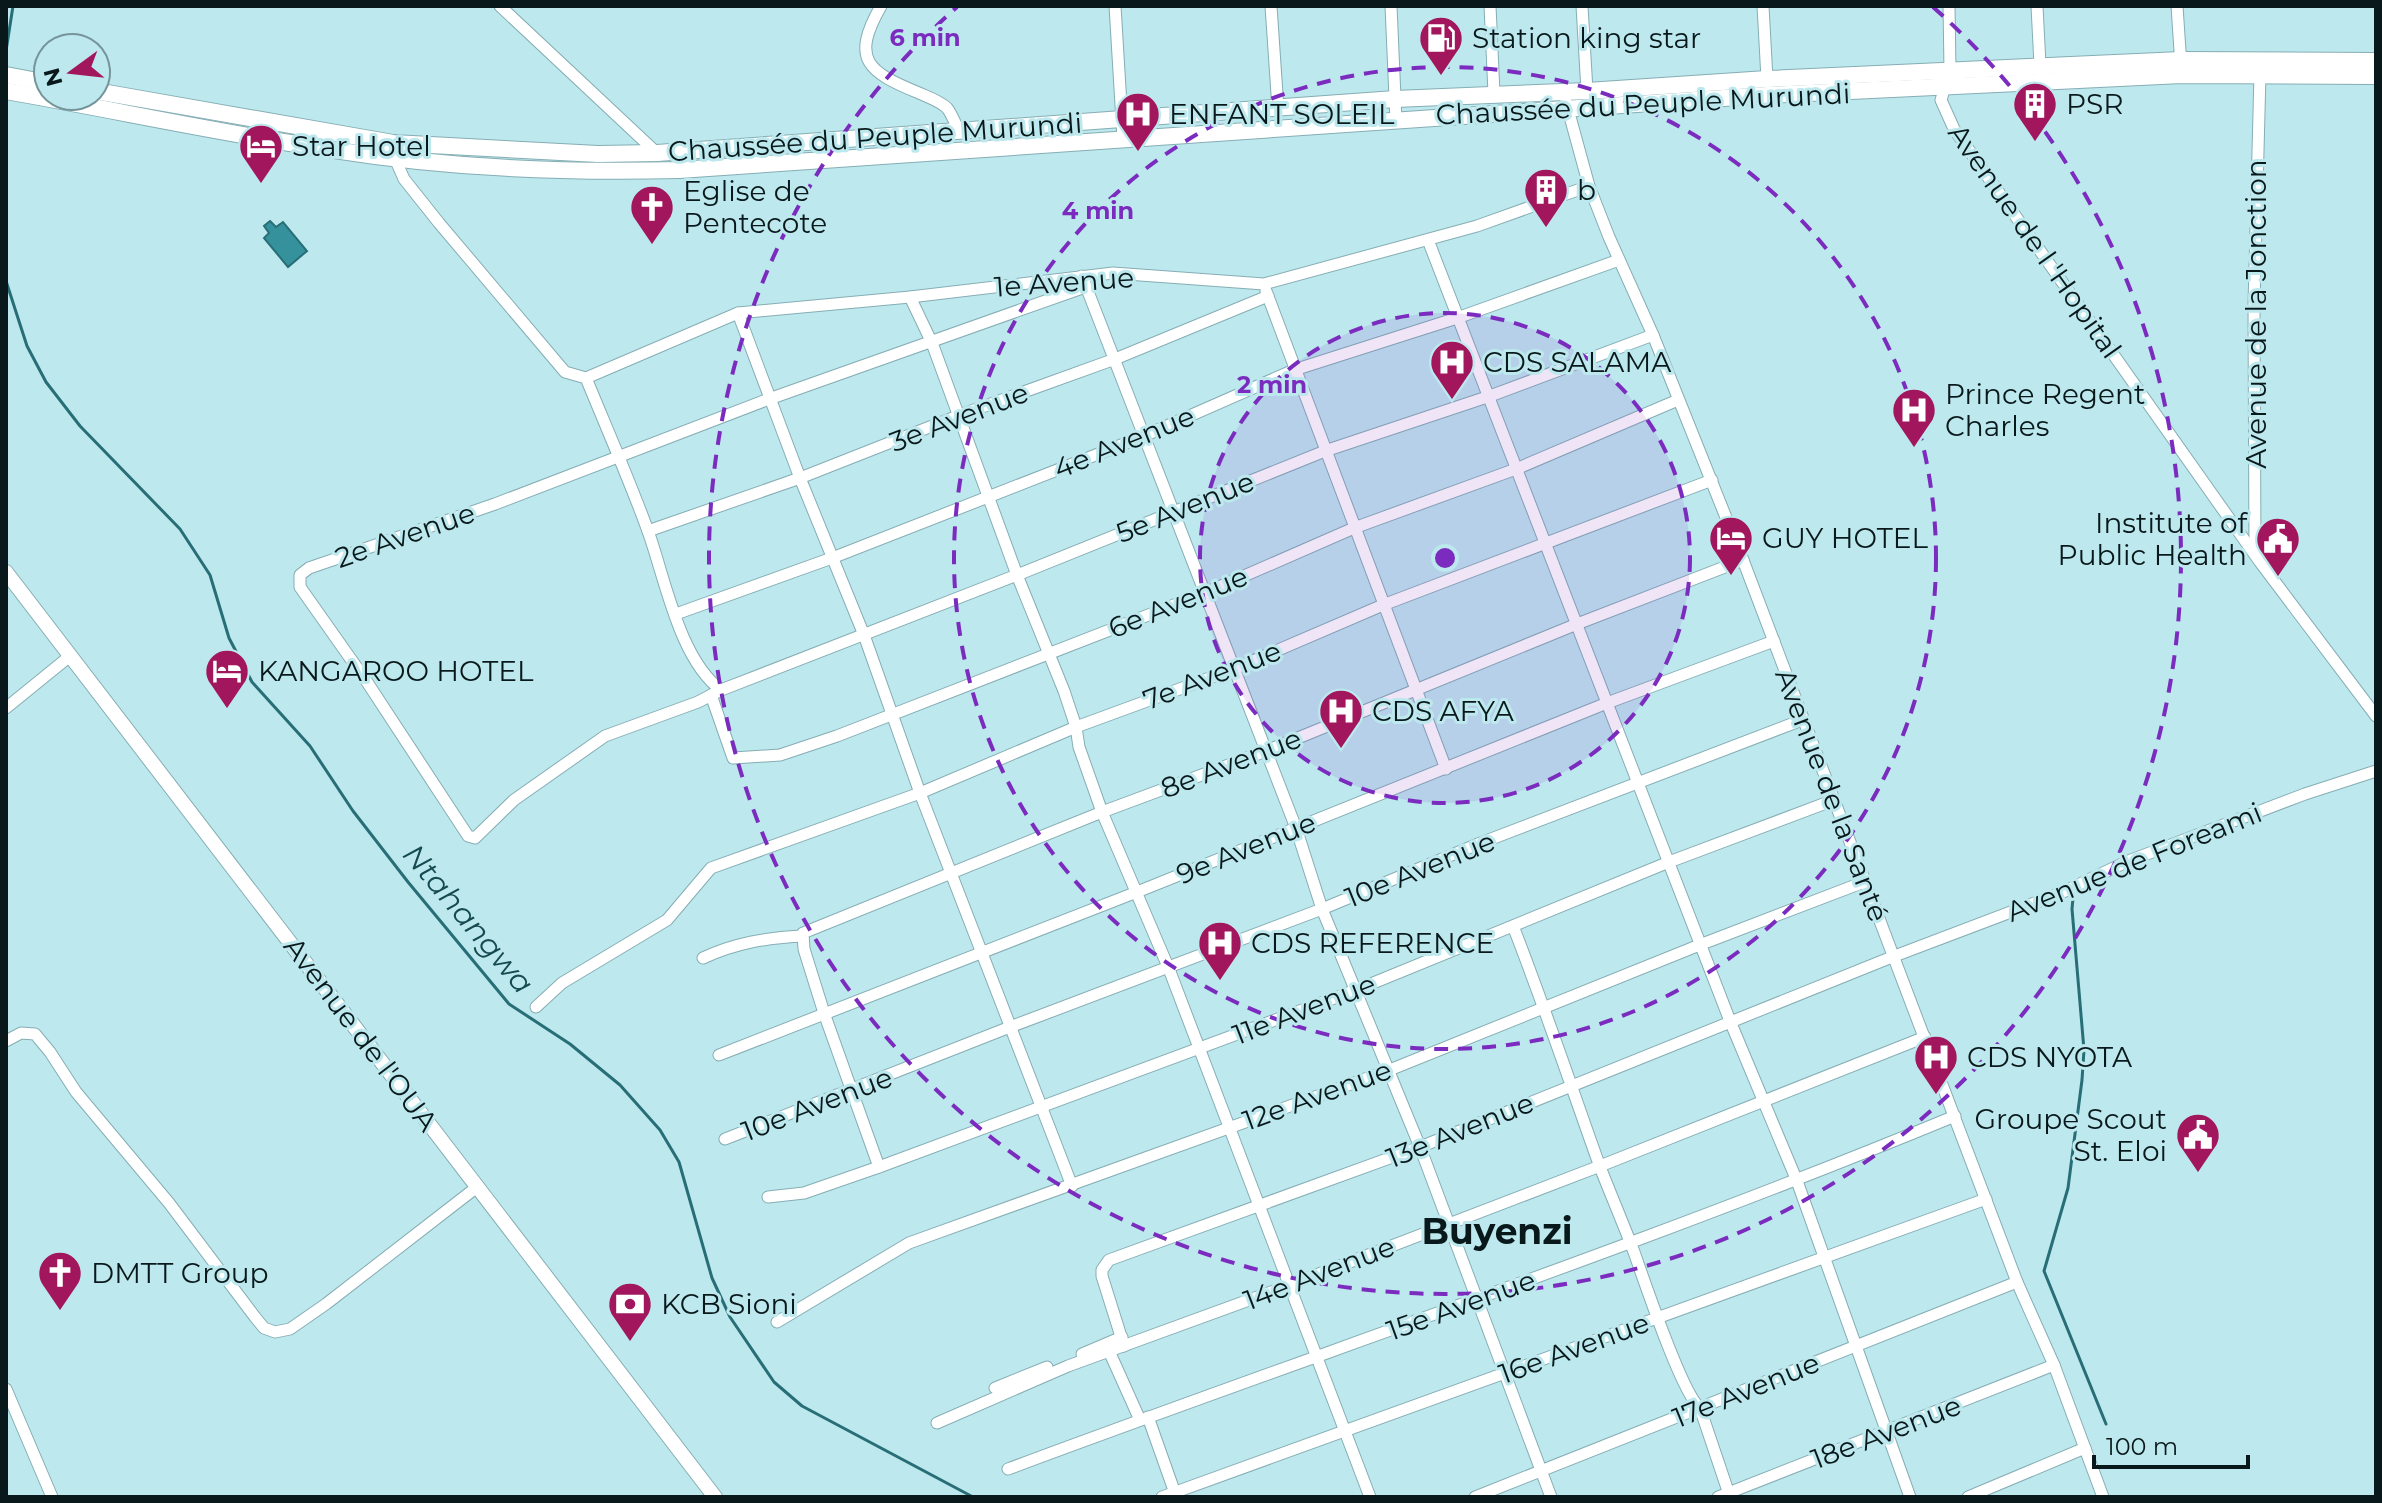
<svg xmlns="http://www.w3.org/2000/svg" width="2382" height="1503" viewBox="0 0 2382 1503" font-family="Montserrat,sans-serif">
	<rect width="100%" height="100%" fill="#bde8ee"/>
	<!-- water -->
	<polygon fill="#35929d" stroke="#286e76" stroke-width="2" points="270,221 276,227 283,222 307,251 288,267 264,238 269,233 264,226"/>
	<g fill="none" stroke-linecap="round" stroke-linejoin="round">
		<!-- stream -->
		<g stroke="#286e76" stroke-width="3">
			<polyline points="6,51 13,6"/>
			<polyline points="6,281 27,346 46,382 80,426 180,529 210,575 229,638 252,682 310,746 353,811 408,882 509,1004 570,1044 620,1085 660,1130 679,1162 712,1278 730,1317 774,1382 802,1406 973,1497"/>
			<polyline points="2073,898 2072,909 2084,1050 2082,1080 2068,1188 2044,1271 2106,1424"/>
		</g>
		<!-- minor casing -->
		<g stroke="#85aeb4" stroke-width="13">
			<g id="minor">
				<polyline points="500,6 659,155"/>
				<path d="M 881,6 C 850,60 868,72 919,93 C 928,97 940,101 947,108 C 952,114 955,124 959,130"/>
				<polyline points="1115,6 1123,138"/>
				<polyline points="1271,6 1278,109"/>
				<polyline points="1391,6 1396,121"/>
				<polyline points="1490,6 1494,93"/>
				<polyline points="1582,6 1587,91"/>
				<polyline points="1763,6 1767,79"/>
				<polyline points="1949,6 1950,70 1941,100 1954,129 2260,562 2376,716"/>
				<polyline points="2037,6 2040,65"/>
				<polyline points="2177,6 2181,66"/>
				<polyline points="1566,102 1589,186 1609,237 1653,335 1743,560 2017,1282 2054,1365 2103,1497"/>
				<path d="M 393,154 L 404,179 L 439,223 L 565,372 L 586,378 C 607,429 629,479 648,531 C 665,578 679,659 721,690"/>
				<polyline points="1428,240 1730,1021 1797,1181 1910,1497"/>
				<polyline points="1082,276 1296,828 1322,909 1420,1147 1551,1497"/>
				<polyline points="1085,287 769,399 495,504 309,568 300,575 300,587 367,682 468,836 475,838 514,800 605,736 698,702 721,690 1017,575 1325,451 1490,396 1653,335"/>
				<polyline points="1266,291 1446,769"/>
				<polyline points="910,297 932,343 1017,575 1064,691 1076,727 1079,747 1102,812 1169,969 1370,1497"/>
				<polyline points="738,313 800,478 864,635 920,793 1072,1186"/>
				<polyline points="586,378 738,313 910,297 1113,273 1264,284 1477,226 1589,186"/>
				<polyline points="648,531 800,478 960,415 1115,359 1268,296"/>
				<polyline points="2255,553 2254,305 2260,74"/>
				<polyline points="676,614 832,558 1144,436 1294,370 1457,318 1619,260"/>
				<polyline points="711,695 733,758 780,755 837,736 1205,593 1354,528 1516,469 1678,400"/>
				<polyline points="6,708 70,656"/>
				<path d="M 1513,926 C 1544,1005 1571,1086 1600,1167 C 1611,1195 1623,1223 1634,1252 C 1644,1280 1682,1394 1700,1408 L 1730,1497"/>
				<path d="M 703,958 C 735,943 766,938 801,936"/>
				<polyline points="536,1007 562,983 667,920 711,868 920,793 1076,727 1234,669 1383,605 1712,480"/>
				<polyline points="6,1041 21,1033 35,1034 50,1052 76,1092 169,1203 255,1317 264,1328 275,1332 290,1329 326,1304 477,1187"/>
				<polyline points="719,1055 1137,892 1607,703 1774,641"/>
				<polyline points="725,1139 1010,1027 1322,909 1478,844 1802,720"/>
				<polyline points="879,1167 824,1013 804,949 803,933 1102,812 1266,751 1577,624 1743,560"/>
				<polyline points="768,1197 804,1193 879,1167 1356,990 1669,862 1834,800"/>
				<polyline points="777,1322 909,1243 1387,1071 1702,944 1864,882"/>
				<polyline points="1124,1346 1102,1276 1102,1270 1109,1260 1420,1147 1892,957 2061,893 2126,862 2305,794 2376,771"/>
				<polyline points="1109,1351 1140,1420"/>
				<polyline points="1082,1354 1122,1337"/>
				<polyline points="995,1388 1047,1367"/>
				<polyline points="6,1389 52,1497"/>
				<polyline points="1148,1417 1176,1496"/>
				<polyline points="937,1423 1068,1366 1290,1285 1600,1166 1925,1037"/>
				<path d="M 1008,1469 C 1324,1351 1643,1245 1955,1116"/>
				<polyline points="1162,1497 1986,1199"/>
				<polyline points="1475,1497 2017,1282"/>
				<polyline points="1718,1497 2054,1365"/>
				<polyline points="1968,1497 2085,1448"/>
			</g>
		</g>
		<!-- major casing -->
		<g stroke="#85aeb4" stroke-width="16">
			<polyline id="major" points="6,572 715,1497"/>
		</g>
		<!-- highway casing -->
		<g stroke="#85aeb4" stroke-width="18">
			<g id="highway">
				<polyline points="6,75 48,83"/>
				<path d="M 6,91 C 115,110 224,134 334,150 C 447,168 564,173 679,170 L 1768,95 L 2182,75 L 2376,76"/>
				<polyline points="96,91 393,143 598,154 657,153 1395,99 1587,91 1767,79 2181,60 2376,61"/>
			</g>
		</g>
		<!-- minor -->
		<use href="#minor" stroke="#fff" stroke-width="11"/>
		<!-- major -->
		<use href="#major" stroke="#fff" stroke-width="14"/>
		<!-- highway -->
		<use href="#highway" stroke="#fff" stroke-width="16"/>
	</g>
	<!-- distance rings -->
	<circle cx="1445" cy="558" r="245" fill="#7b2cbf" fill-opacity=".12"/>
	<g fill="none" stroke="#7b2cbf" stroke-width="4" stroke-dasharray="14 10">
		<circle cx="1445" cy="558" r="245"/>
		<circle cx="1445" cy="558" r="491"/>
		<path d="M1933 7A736 736 0 1 1 957 7"/>
	</g>
	<!-- icons -->
	<defs>
		<g id="fuel-pin" transform="scale(2.3)"><path d="M0 17L-7.5 6A9.5 9.5 0 1 1 7.5 6Z" fill="#a2165e" stroke="#bde8ee"/><path d="M-5.5-6h7V0h2V4h1.3V-2.5L3-4.5l.8-.8L6-3V5H2.5V1h-1V6h-7ZM-4.2-4.7v3.2H.2V-4.7Z" fill="#fff"/></g>
		<g id="building-pin" transform="scale(2.3)"><path d="M0 17L-7.5 6A9.5 9.5 0 1 1 7.5 6Z" fill="#a2165e" stroke="#bde8ee"/><path d="M-4-6H4V6H1V3H-1V6H-4ZM-2.5-4.3h1.7v1.8h-1.7ZM.8-4.3h1.7v1.8H.8ZM-2.5-1h1.7V.8h-1.7ZM.8-1h1.7V.8H.8Z" fill="#fff"/></g>
		<g id="hospital-pin" transform="scale(2.3)"><path d="M0 17L-7.5 6A9.5 9.5 0 1 1 7.5 6Z" fill="#a2165e" stroke="#bde8ee"/><path d="M-5-5h3v3.5h4V-5h3V5h-3V1.5h-4V5h-3Z" fill="#fff"/></g>
		<g id="hotel-pin" transform="scale(2.3)"><path d="M0 17L-7.5 6A9.5 9.5 0 1 1 7.5 6Z" fill="#a2165e" stroke="#bde8ee"/><path d="M-6-4.5h1.5V1H6V5H4.5V3h-9V5H-6ZM-4 0a1.8 1.8 0 1 1 3.6 0ZM.5 0V-2.5h3Q6-2.5 6 0Z" fill="#fff"/></g>
		<g id="church-pin" transform="scale(2.3)"><path d="M0 17L-7.5 6A9.5 9.5 0 1 1 7.5 6Z" fill="#a2165e" stroke="#bde8ee"/><path d="M-1.2-6h2.4v3.5h3.3v2.4h-3.3V6h-2.4V-.1h-3.3v-2.4h3.3Z" fill="#fff"/></g>
		<g id="civic-pin" transform="scale(2.3)"><path d="M0 17L-7.5 6A9.5 9.5 0 1 1 7.5 6Z" fill="#a2165e" stroke="#bde8ee"/><path d="M-.6-6.5H3V-4.5H.6V-3L4-1V1h2V6H-6V1h2V-1L-.6-3ZM-1.2 2.5V6h2.4V2.5Z" fill="#fff"/></g>
		<g id="bank-pin" transform="scale(2.3)"><path d="M0 17L-7.5 6A9.5 9.5 0 1 1 7.5 6Z" fill="#a2165e" stroke="#bde8ee"/><path d="M-6-4H6V4H-6ZM0-2.3a2.3 2.3 0 1 0 0 4.6a2.3 2.3 0 1 0 0-4.6Z" fill="#fff"/></g>
	</defs>
	<g fill-rule="evenodd">
		<use href="#fuel-pin" x="1441" y="38"/>
		<use href="#building-pin" x="2035" y="104"/>
		<use href="#hospital-pin" x="1138" y="114"/>
		<use href="#hotel-pin" x="261" y="146"/>
		<use href="#building-pin" x="1546" y="190"/>
		<use href="#church-pin" x="652" y="207"/>
		<use href="#hospital-pin" x="1452" y="362"/>
		<use href="#hospital-pin" x="1914" y="410"/>
		<use href="#hotel-pin" x="1731" y="538"/>
		<use href="#civic-pin" x="2278" y="539"/>
		<use href="#hotel-pin" x="227" y="671"/>
		<use href="#hospital-pin" x="1341" y="711"/>
		<use href="#hospital-pin" x="1220" y="943"/>
		<use href="#hospital-pin" x="1936" y="1057"/>
		<use href="#civic-pin" x="2198" y="1135"/>
		<use href="#church-pin" x="60" y="1273"/>
		<use href="#bank-pin" x="630" y="1304"/>
	</g>
	<g text-anchor="middle" stroke-width="6" stroke-linejoin="round" paint-order="stroke">
		<!-- poi labels -->
		<g font-size="28" fill="#09191b" stroke="#bde8ee" text-anchor="start">
			<text x="1472" y="48">Station king star</text>
			<text x="2066" y="114">PSR</text>
			<text x="1169" y="124">ENFANT SOLEIL</text>
			<text x="292" y="156">Star Hotel</text>
			<text x="1577" y="200">b</text>
			<text x="683" y="201">Eglise de<tspan x="683" dy="32">Pentecote</tspan></text>
			<text x="1483" y="372">CDS SALAMA</text>
			<text x="1945" y="404">Prince Regent<tspan x="1945" dy="32">Charles</tspan></text>
			<text x="2247" y="533" text-anchor="end">Institute of<tspan x="2247" dy="32">Public Health</tspan></text>
			<text x="1762" y="548">GUY HOTEL</text>
			<text x="258" y="681">KANGAROO HOTEL</text>
			<text x="1372" y="721">CDS AFYA</text>
			<text x="1251" y="953">CDS REFERENCE</text>
			<text x="1967" y="1067">CDS NYOTA</text>
			<text x="2167" y="1129" text-anchor="end">Groupe Scout<tspan x="2167" dy="32">St. Eloi</tspan></text>
			<text x="91" y="1283">DMTT Group</text>
			<text x="661" y="1314">KCB Sioni</text>
		</g>
		<!-- street labels -->
		<g font-size="28" fill="#09191b" stroke="#bde8ee">
			<text transform="translate(1643 104) rotate(-3)" y="10">Chaussée du Peuple Murundi</text>
			<text transform="translate(875 137) rotate(-4)" y="10">Chaussée du Peuple Murundi</text>
			<text transform="translate(2035 241) rotate(55)" y="10">Avenue de l 'Hopital</text>
			<text transform="translate(1064 282) rotate(-4)" y="10">1e Avenue</text>
			<text transform="translate(2256 314) rotate(-90)" y="10">Avenue de la Jonction</text>
			<text transform="translate(959 417) rotate(-21)" y="10">3e Avenue</text>
			<text transform="translate(1124 442) rotate(-22)" y="10">4e Avenue</text>
			<text transform="translate(1185 507) rotate(-22)" y="10">5e Avenue</text>
			<text transform="translate(405 535) rotate(-19)" y="10">2e Avenue</text>
			<text transform="translate(1178 602) rotate(-22)" y="10">6e Avenue</text>
			<text transform="translate(1212 675) rotate(-21)" y="10">7e Avenue</text>
			<text transform="translate(1231 763) rotate(-21)" y="10">8e Avenue</text>
			<text transform="translate(1832 795) rotate(69)" y="10">Avenue de la Santé</text>
			<text transform="translate(1246 848) rotate(-22)" y="10">9e Avenue</text>
			<text transform="translate(2134 862) rotate(-22)" y="10">Avenue de Foreami</text>
			<text transform="translate(1420 869) rotate(-22)" y="10">10e Avenue</text>
			<text transform="translate(1304 1009) rotate(-21)" y="10">11e Avenue</text>
			<text transform="translate(361 1034) rotate(53)" y="10">Avenue de l'OUA</text>
			<text transform="translate(1317 1095) rotate(-20)" y="10">12e Avenue</text>
			<text transform="translate(817 1104) rotate(-21)" y="10">10e Avenue</text>
			<text transform="translate(1460 1130) rotate(-22)" y="10">13e Avenue</text>
			<text transform="translate(1319 1273) rotate(-21)" y="10">14e Avenue</text>
			<text transform="translate(1461 1305) rotate(-20)" y="10">15e Avenue</text>
			<text transform="translate(1574 1348) rotate(-20)" y="10">16e Avenue</text>
			<text transform="translate(1746 1390) rotate(-22)" y="10">17e Avenue</text>
			<text transform="translate(1886 1432) rotate(-21)" y="10">18e Avenue</text>
		</g>
		<!-- water labels -->
		<g font-size="30" font-style="italic" fill="#144a50" stroke="#bde8ee">
			<text transform="translate(468 919) rotate(50)" y="10">Ntahangwa</text>
		</g>
		<!-- district labels -->
		<g font-size="36" font-weight="bold" fill="#09191b" stroke="#bde8ee">
			<text x="1497" y="1244">Buyenzi</text>
		</g>
	</g>
	<circle cx="1445" cy="558" r="12" fill="#7b2cbf" stroke="#bde8ee" stroke-width="4"/>
	<g font-size="24" text-anchor="middle" font-weight="bold" fill="#7b2cbf" stroke="#bde8ee" stroke-width="6" stroke-linejoin="round" paint-order="stroke">
		<text x="925" y="46">6 min</text>
		<text x="1098" y="219">4 min</text>
		<text x="1272" y="393">2 min</text>
	</g>
	<!-- border -->
	<rect width="2382" height="1503" fill="none" stroke="#09191b" stroke-width="16"/>
	<!-- north arrow -->
	<g transform="translate(72 72) rotate(255)"><circle r="38" fill="#bde8ee" stroke="#75959a" stroke-width="2"/>
	<path d="M0-6L14 30L0 20L-14 30Z" fill="#a2165e"/>
	<text y="-12" font-size="22" font-weight="bold" text-anchor="middle" fill="#09191b">N</text>
	</g>
	<!-- scale -->
	<path d="M2094 1455v12h154v-12" fill="none" stroke="#09191b" stroke-width="4"/>
	<text x="2106" y="1455" font-size="24" fill="#09191b" stroke="#bde8ee" stroke-width="6" paint-order="stroke">100 m</text>
</svg>
